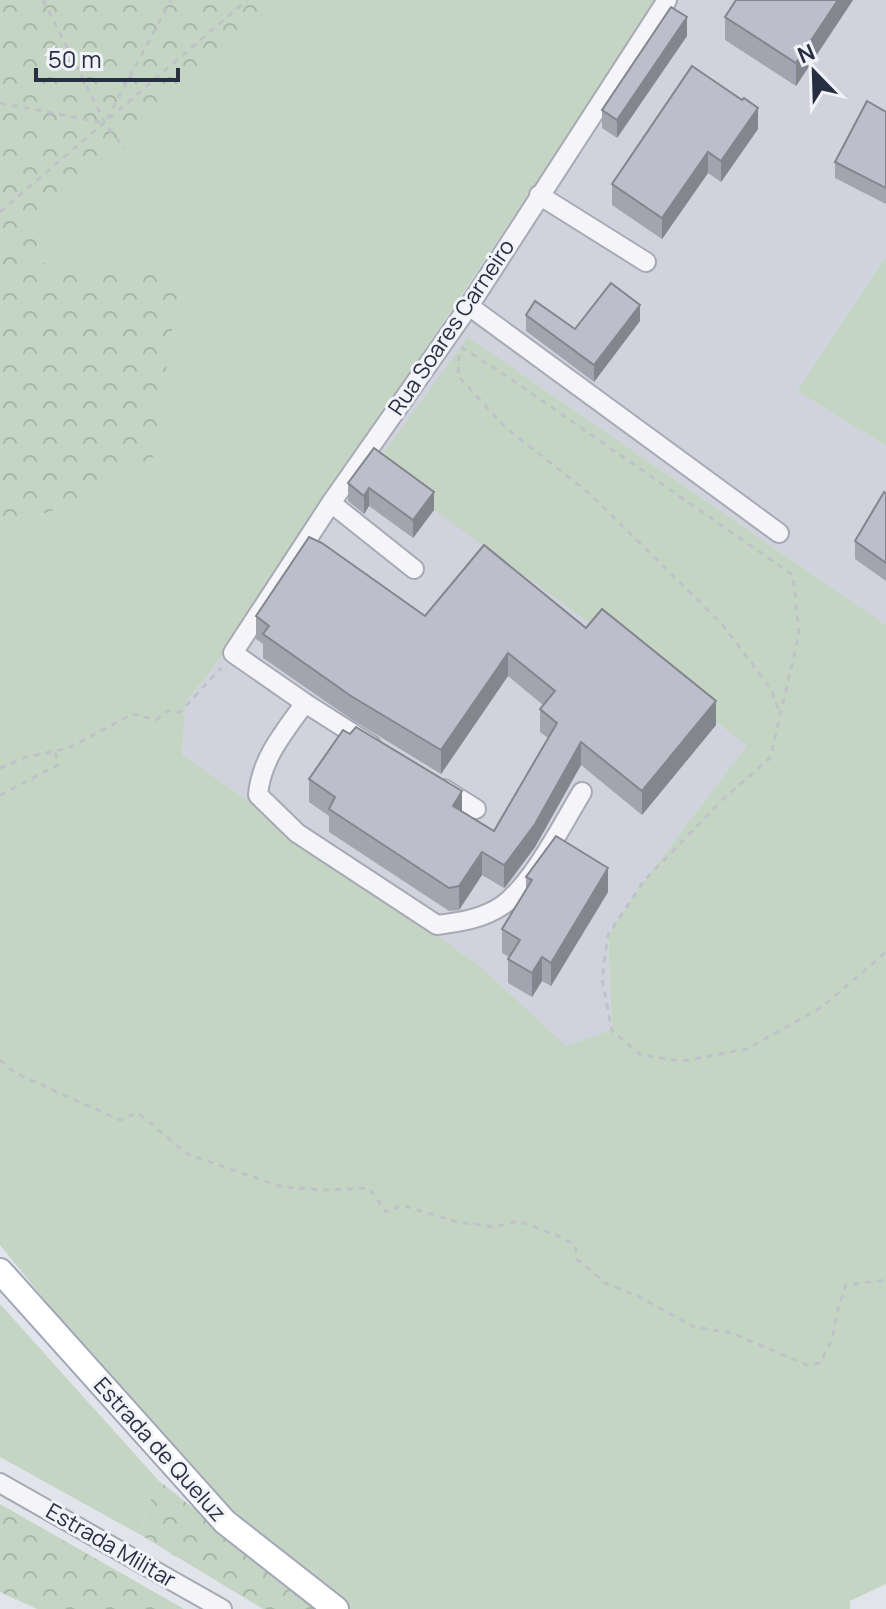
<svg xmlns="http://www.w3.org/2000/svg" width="886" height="1609" viewBox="0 0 886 1609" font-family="Manrope,sans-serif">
	<defs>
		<pattern id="forest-crowns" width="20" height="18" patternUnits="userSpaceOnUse" patternTransform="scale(2)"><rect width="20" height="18" fill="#c5d5c3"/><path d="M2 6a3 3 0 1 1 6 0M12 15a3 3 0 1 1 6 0" fill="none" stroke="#a9b7a9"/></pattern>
	</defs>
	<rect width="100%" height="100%" fill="#e2e4eb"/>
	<!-- built -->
	<polygon fill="#d0d3dd" points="657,0 886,0 886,256 797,391 886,446 886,625 468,337 602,632 748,746 643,882 608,935 612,1031 566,1047 480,966 182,754 186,702 217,663"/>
	<!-- grass -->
	<g fill="#c5d5c3">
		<polygon points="287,0 657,0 217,663 186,702 182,754 480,966 566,1046 612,1030 608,935 643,882 747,746 602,632 374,466 468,337 886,625 886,1584 850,1601 850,1609 336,1609 225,1522 0,1245 0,527 65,507 33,262 46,217"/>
		<polygon points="886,256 886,446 797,391"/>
		<polygon points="0,1304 158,1480 139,1534 0,1457"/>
	</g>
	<!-- forest -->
	<g fill="url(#forest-crowns)">
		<polygon points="0,0 288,0 46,218 33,262 180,278 153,457 65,507 0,527"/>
		<polygon points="158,1480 320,1609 263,1609 139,1534"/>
		<polygon points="0,1504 184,1609 37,1609 0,1592"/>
	</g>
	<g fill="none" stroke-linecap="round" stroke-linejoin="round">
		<!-- minor casing -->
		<g stroke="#a7aab5" stroke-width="22">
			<g id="minor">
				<polyline points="539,195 646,262"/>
				<polyline points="469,306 779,533"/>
				<polyline points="331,503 414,569"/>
				<path d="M 305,703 C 284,732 261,759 258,795 L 297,833 L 437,925 C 460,922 483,919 503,905 C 533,883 562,825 582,792"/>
				<polyline points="371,745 305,703 233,653 331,503 469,306 667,0"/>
				<polyline points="444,789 476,809"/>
				<polyline points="0,1483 222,1609"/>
			</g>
		</g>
		<!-- major casing -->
		<g stroke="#a1a7b7" stroke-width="28">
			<polyline id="major" points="0,1271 225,1522 336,1609"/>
		</g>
		<!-- path -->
		<g stroke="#c0c2ca" stroke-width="3" stroke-dasharray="6 6" stroke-linecap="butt">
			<polyline points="43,0 105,123 124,148"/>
			<polyline points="0,103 105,123"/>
			<polyline points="107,119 171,0"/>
			<polyline points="0,212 247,0"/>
			<polyline points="461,347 508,377 793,575 799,634 770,758 722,800 643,882 608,935 602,979 612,1031 641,1055 682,1061 747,1049 822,1007 886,952"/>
			<polyline points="459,355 458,376 505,427 590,494 722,624 771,689 780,714"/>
			<polyline points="0,768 27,757 68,748 133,714 156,720 167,711 180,712 221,668"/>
			<polyline points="0,795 58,765 55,750"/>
			<polyline points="0,1060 15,1073 120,1120 138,1113 187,1154 282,1187 326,1190 369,1188 386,1212 402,1205 457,1222 495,1227 518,1221 561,1237 575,1245 577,1259 605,1283 638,1296 694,1327 732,1333 807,1365 820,1363 832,1339 838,1309 846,1285 886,1280"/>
		</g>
		<!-- minor -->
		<use href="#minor" stroke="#f5f5f9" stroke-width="18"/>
		<!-- major -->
		<use href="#major" stroke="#fff" stroke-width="24"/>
	</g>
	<!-- wall -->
	<g fill="#a2a4af">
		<polygon points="853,0 796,86 725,40 725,17"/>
		<polygon points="687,36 617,138 602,128 602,110"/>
		<polygon points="886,112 886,204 835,178 835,162"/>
		<polygon points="758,129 721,182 708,173 662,239 612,205 612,184"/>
		<polygon points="526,315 575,329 640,321 594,382 526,331"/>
		<polygon points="374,448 434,510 413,538 369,506 364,514 348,501 348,483"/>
		<polygon points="886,494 886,581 855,559 855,541"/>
		<polygon points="256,616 425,616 586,628 716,725 642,815 581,765 535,847 506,887 504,888 482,875 459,910 449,911 329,832 329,816 309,802 309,779 462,812 494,831 548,738 540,732 540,709 543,705 508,676 441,774 351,719 263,658 263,644 256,639"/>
		<polygon points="526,877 608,892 551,986 542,981 532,997 508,983 508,959 509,957 502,953 502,929 526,890"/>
	</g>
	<!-- shaded-wall -->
	<g fill="#84868e">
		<polygon points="838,0 853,0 796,86 796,63"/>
		<polygon points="687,17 687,36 617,138 617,120"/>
		<polygon points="758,108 758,129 721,182 721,161"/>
		<polygon points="708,152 708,173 662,239 662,218"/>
		<polygon points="640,305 640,321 594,382 594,365"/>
		<polygon points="369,488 369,506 364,514 364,496"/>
		<polygon points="434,492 434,510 413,538 413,520"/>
		<polygon points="508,653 508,676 441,774 441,750"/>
		<polygon points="716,701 716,725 642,815 642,791"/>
		<polygon points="581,742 581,765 535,847 504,888 504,865"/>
		<polygon points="462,791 462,815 453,806"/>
		<polygon points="482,852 482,875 459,910 459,886"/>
		<polygon points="608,868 608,892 551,986 551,963"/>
		<polygon points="542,957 542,981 532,997 532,973"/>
	</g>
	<!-- building -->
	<g fill="#bcbfcb" stroke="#84868e" stroke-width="2">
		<polygon points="736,0 838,0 796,63 725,17"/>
		<polygon points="671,7 687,17 617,120 602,110"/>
		<polygon points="692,66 742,100 744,98 758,108 721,161 708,152 662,218 612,184"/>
		<polygon points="867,101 886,112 886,188 835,162"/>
		<polygon points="611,283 640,305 594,365 526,315 535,301 575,329"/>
		<polygon points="374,448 434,492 413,520 369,488 364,496 348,483"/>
		<polygon points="884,492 886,494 886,563 855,541"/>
		<polygon points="309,537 322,543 425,616 484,545 586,628 602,609 716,701 642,791 581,742 535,824 506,863 504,865 482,852 459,886 449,888 329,809 335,797 309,779 343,730 350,734 356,727 462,791 453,806 494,831 557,723 540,709 555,691 508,653 441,750 351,696 263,634 269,626 256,616"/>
		<polygon points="556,836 608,868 551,963 542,957 532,973 508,959 520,940 502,929 532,880 526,877"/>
	</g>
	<g text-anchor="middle" stroke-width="6" stroke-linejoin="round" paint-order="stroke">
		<!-- street labels -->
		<g font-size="22" fill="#292f43" stroke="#f1f3f8">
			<text transform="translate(451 327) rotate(-56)" y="8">Rua Soares Carneiro</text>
			<text transform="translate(160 1449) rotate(48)" y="8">Estrada de Queluz</text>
			<text transform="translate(111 1545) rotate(30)" y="8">Estrada Militar</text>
		</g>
	</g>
	<!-- north arrow -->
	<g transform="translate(814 72) rotate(337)" stroke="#f1f3f8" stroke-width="6" paint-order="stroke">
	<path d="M0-6L14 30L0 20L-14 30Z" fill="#292f43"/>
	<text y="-12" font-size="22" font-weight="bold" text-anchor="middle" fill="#292f43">N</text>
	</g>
	<!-- scale -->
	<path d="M36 68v12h142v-12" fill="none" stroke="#292f43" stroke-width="4"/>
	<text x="48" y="68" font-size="24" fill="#292f43" stroke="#f1f3f8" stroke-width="6" paint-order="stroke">50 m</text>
</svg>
